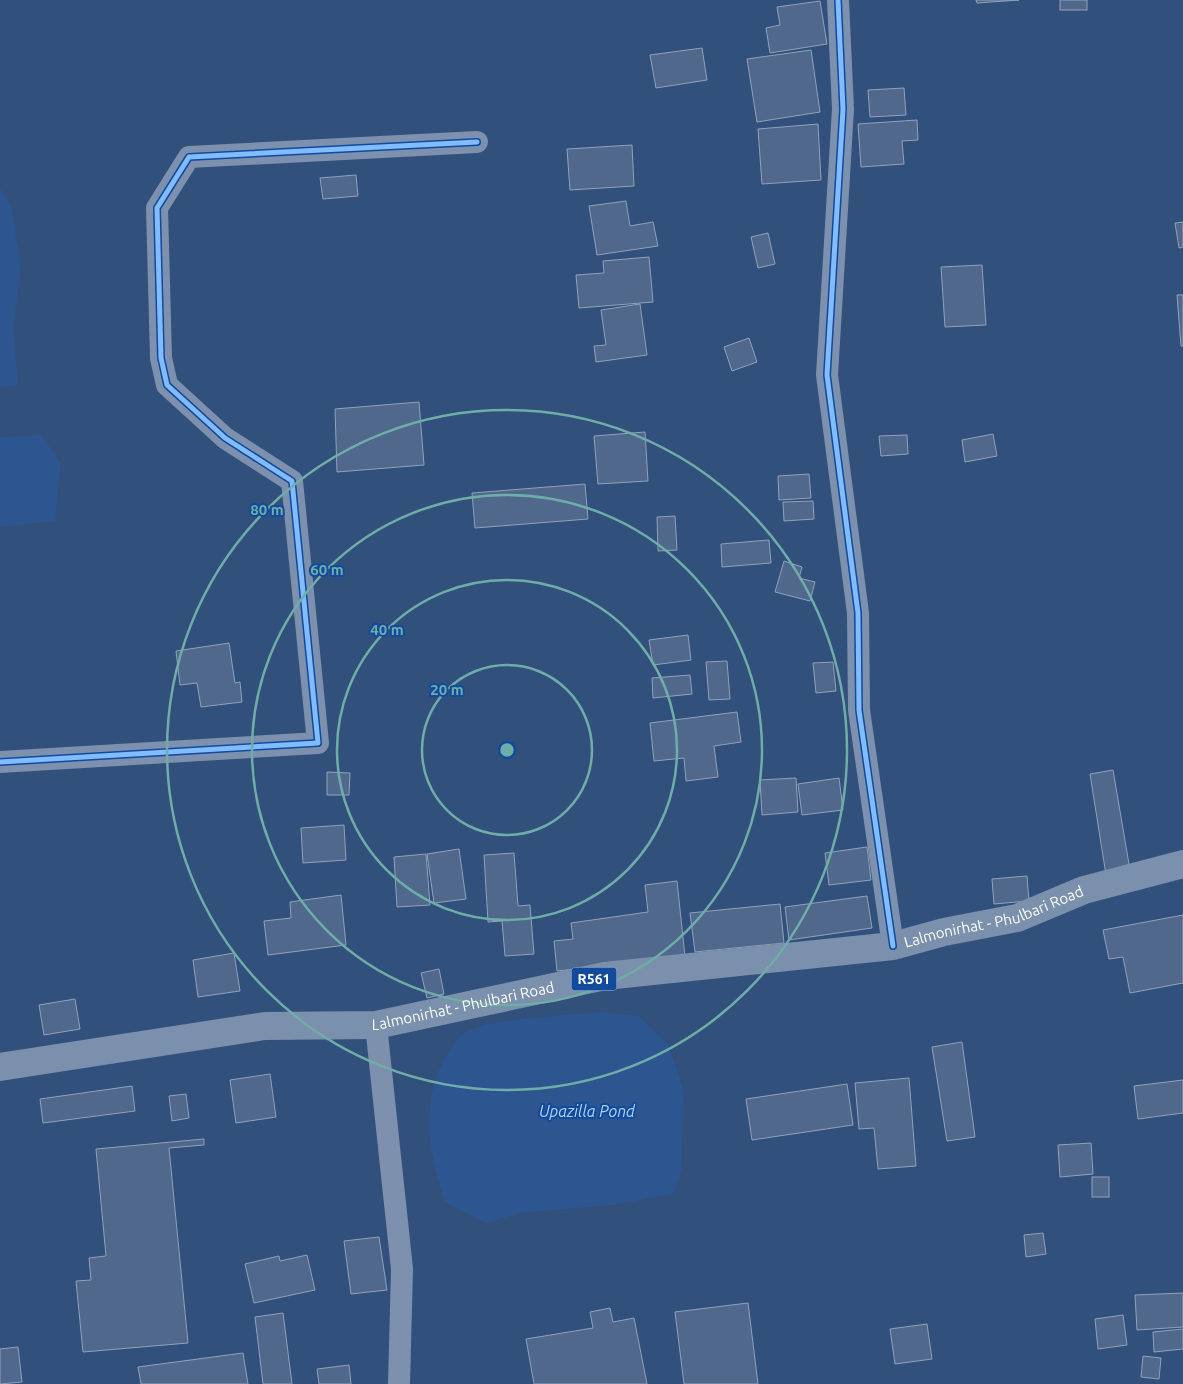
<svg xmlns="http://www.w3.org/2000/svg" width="1183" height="1384" viewBox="0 0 1183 1384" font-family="Ubuntu,sans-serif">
	<rect width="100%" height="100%" fill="#32507c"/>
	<!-- water -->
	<g fill="#2d5590">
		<polygon points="0,189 11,205 21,270 13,326 18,385 0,387"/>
		<polygon points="41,435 61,463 55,521 0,527 0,437"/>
		<path d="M 601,1012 L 639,1016 L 669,1045 L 684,1093 L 681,1172 L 673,1194 L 612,1205 L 520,1213 L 486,1223 L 445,1202 C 428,1154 418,1094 451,1049 C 454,1045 458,1037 462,1034 C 492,1017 565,1016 601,1012 Z"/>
	</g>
	<!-- building -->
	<g fill="#4f688b" stroke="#91a2bb">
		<polygon points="976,0 1019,0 977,3"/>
		<rect x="1060" y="0" width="27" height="10"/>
		<polygon points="820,1 827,44 770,53 766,28 780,25 777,7"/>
		<polygon points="702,48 707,80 656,88 650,55"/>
		<polygon points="811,50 820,112 757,122 747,59"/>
		<polygon points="904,88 906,115 870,117 868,90"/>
		<polygon points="917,120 918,140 902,141 904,164 861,167 858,124"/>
		<polygon points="818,124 821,180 762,184 758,129"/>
		<polygon points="632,145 634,186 570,190 567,149"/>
		<polygon points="356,175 358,196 323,199 320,178"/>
		<polygon points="626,201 630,226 653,222 658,246 597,255 589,206"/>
		<polygon points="1183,222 1183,247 1179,248 1175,223"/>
		<polygon points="768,233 775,264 758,268 751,237"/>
		<polygon points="649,257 653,302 579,308 576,275 604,273 603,261"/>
		<polygon points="982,265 986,325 945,327 941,267"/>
		<polygon points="1177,295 1183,295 1183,346 1181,346"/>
		<polygon points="640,304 647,355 596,362 594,346 606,345 601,310"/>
		<polygon points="749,338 757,362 732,371 724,347"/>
		<polygon points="419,402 424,465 337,472 335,409"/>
		<polygon points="645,432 648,481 598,484 594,436"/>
		<polygon points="993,434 997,456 965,462 962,440"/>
		<polygon points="907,435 908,454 881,456 879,436"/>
		<polygon points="809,474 811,498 779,500 778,476"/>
		<polygon points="585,484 588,519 475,528 472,493"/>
		<polygon points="813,501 814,519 784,521 783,502"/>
		<polygon points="675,516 677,550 658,551 657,517"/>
		<polygon points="769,540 771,563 722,567 721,544"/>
		<polygon points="784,561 802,567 799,578 815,582 810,601 775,592"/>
		<polygon points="688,635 691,660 653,665 649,640"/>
		<polygon points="229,643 235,683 240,682 242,702 201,707 197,683 180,685 176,651"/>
		<polygon points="727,661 730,699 709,700 706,662"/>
		<polygon points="833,662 836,691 816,693 813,663"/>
		<polygon points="690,675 692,694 653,698 652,678"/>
		<polygon points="737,712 741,742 714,746 718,777 686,781 684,758 654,761 650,723"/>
		<polygon points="1113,770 1130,870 1106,875 1090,774"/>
		<polygon points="327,772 350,773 349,795 327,795"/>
		<polygon points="796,778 798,812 762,815 760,780"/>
		<polygon points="839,778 843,810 802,815 798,784"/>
		<polygon points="344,825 346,860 303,863 301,828"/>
		<polygon points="867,847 871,880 829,885 825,853"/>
		<polygon points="459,849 466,899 434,903 427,854"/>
		<polygon points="514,853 518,906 530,905 534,954 505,956 502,921 488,922 484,855"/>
		<polygon points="426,854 430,905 397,907 394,857"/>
		<polygon points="1027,876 1029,901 994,904 992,879"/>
		<polygon points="677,881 685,957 557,971 554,941 573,939 571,923 648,912 645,885"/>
		<polygon points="341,895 346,945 268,955 264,921 291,918 290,902"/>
		<polygon points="867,896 872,928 789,940 785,907"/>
		<polygon points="780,904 784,943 695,952 690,913"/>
		<polygon points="1183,915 1183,983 1130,993 1123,957 1109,959 1103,930"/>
		<polygon points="234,953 240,991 198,997 193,960"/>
		<polygon points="439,969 444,994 427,998 421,973"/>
		<polygon points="75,999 80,1029 44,1035 39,1005"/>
		<polygon points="962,1042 975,1137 947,1141 932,1047"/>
		<polygon points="270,1074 276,1117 236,1123 230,1080"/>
		<polygon points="909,1078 916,1166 878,1169 874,1128 859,1129 855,1083"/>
		<polygon points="1183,1080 1183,1113 1138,1119 1134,1086"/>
		<polygon points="847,1084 853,1125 752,1140 746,1099"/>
		<polygon points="132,1086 135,1111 43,1123 40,1099"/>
		<polygon points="186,1094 189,1118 172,1121 169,1096"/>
		<polygon points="204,1139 204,1145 169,1148 188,1343 83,1352 76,1281 91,1280 89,1258 106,1256 96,1149"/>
		<polygon points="1091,1143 1093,1174 1060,1177 1058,1145"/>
		<rect x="1092" y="1177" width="17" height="20"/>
		<polygon points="1043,1233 1046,1254 1026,1257 1024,1235"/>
		<polygon points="379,1237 387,1290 351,1294 344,1241"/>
		<polygon points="307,1255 315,1290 254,1303 245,1264 279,1256 280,1261"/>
		<polygon points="1183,1293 1183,1327 1137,1330 1135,1295"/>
		<polygon points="748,1303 758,1384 684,1384 675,1312"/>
		<polygon points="610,1308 613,1322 634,1318 647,1384 534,1384 526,1339 593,1328 590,1312"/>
		<polygon points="283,1313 292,1384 263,1384 255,1317"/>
		<polygon points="1123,1315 1127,1345 1098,1349 1095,1319"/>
		<polygon points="927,1324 932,1359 895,1364 890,1329"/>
		<polygon points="1183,1329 1183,1349 1154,1352 1153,1332"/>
		<polygon points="18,1347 22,1382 0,1384 0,1349"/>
		<polygon points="243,1353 248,1384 141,1384 138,1367"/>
		<polygon points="1143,1356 1161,1358 1159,1379 1141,1377"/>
		<polygon points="349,1365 351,1384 319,1384 317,1369"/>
	</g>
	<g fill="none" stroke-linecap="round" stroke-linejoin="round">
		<!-- minor -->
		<g stroke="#7d91ae" stroke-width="22">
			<polyline points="838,0 843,109 827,375 858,613 859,710 893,946"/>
			<polyline points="0,762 318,743 292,481 225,438 167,385 161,358 157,208 189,157 477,142"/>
			<polyline points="376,1025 402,1269 399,1384"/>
		</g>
		<!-- primary -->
		<path stroke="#7a90ac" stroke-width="28" id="s1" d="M 0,1067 L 265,1026 L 376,1025 L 605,976 L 893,946 L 944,932 L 1017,918 L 1084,890 L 1183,864"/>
		<!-- cycleway casing -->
		<g stroke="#124a9c" stroke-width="8">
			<g id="cycleway">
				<polyline points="838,0 843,109 827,375 858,613 859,710 893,946"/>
				<polyline points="0,762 318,743 292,481 225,438 167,385 161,358 157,208 189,157 477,142"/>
			</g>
		</g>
		<!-- cycleway -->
		<use href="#cycleway" stroke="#80bcff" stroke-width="5"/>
	</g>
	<!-- distance rings -->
	<g fill="none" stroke="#6fada8" stroke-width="2.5">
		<circle cx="507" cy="750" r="85"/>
		<circle cx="507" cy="750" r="170"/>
		<circle cx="507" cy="750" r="255"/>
		<circle cx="507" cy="750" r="340"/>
	</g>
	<g text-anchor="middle" stroke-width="4" stroke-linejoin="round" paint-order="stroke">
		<!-- shield labels -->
		<rect fill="#124a9c" stroke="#b8c9e1" stroke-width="1" x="571.5" y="967.5" width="45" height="23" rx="4"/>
		<g font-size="14" font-weight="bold" fill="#fff">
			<text x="594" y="984">R561</text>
		</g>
		<!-- street labels -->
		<g font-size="15" fill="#fff" stroke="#124a9c">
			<text dy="5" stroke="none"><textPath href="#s1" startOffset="1008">Lalmonirhat - Phulbari Road</textPath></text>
			<text dy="5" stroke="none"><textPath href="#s1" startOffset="468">Lalmonirhat - Phulbari Road</textPath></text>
		</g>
		<!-- water labels -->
		<g font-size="16" font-style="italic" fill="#b3d2fb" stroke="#124a9c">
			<text x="587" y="1117">Upazilla Pond</text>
		</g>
	</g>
	<circle cx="507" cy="750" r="8" fill="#6fada8" stroke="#124a9c" stroke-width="2.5"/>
	<g font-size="15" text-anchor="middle" font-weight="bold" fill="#6fada8" stroke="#124a9c" stroke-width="4" stroke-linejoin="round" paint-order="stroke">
		<text x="267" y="515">80 m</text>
		<text x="327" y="575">60 m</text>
		<text x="387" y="635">40 m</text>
		<text x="447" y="695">20 m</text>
	</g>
</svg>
